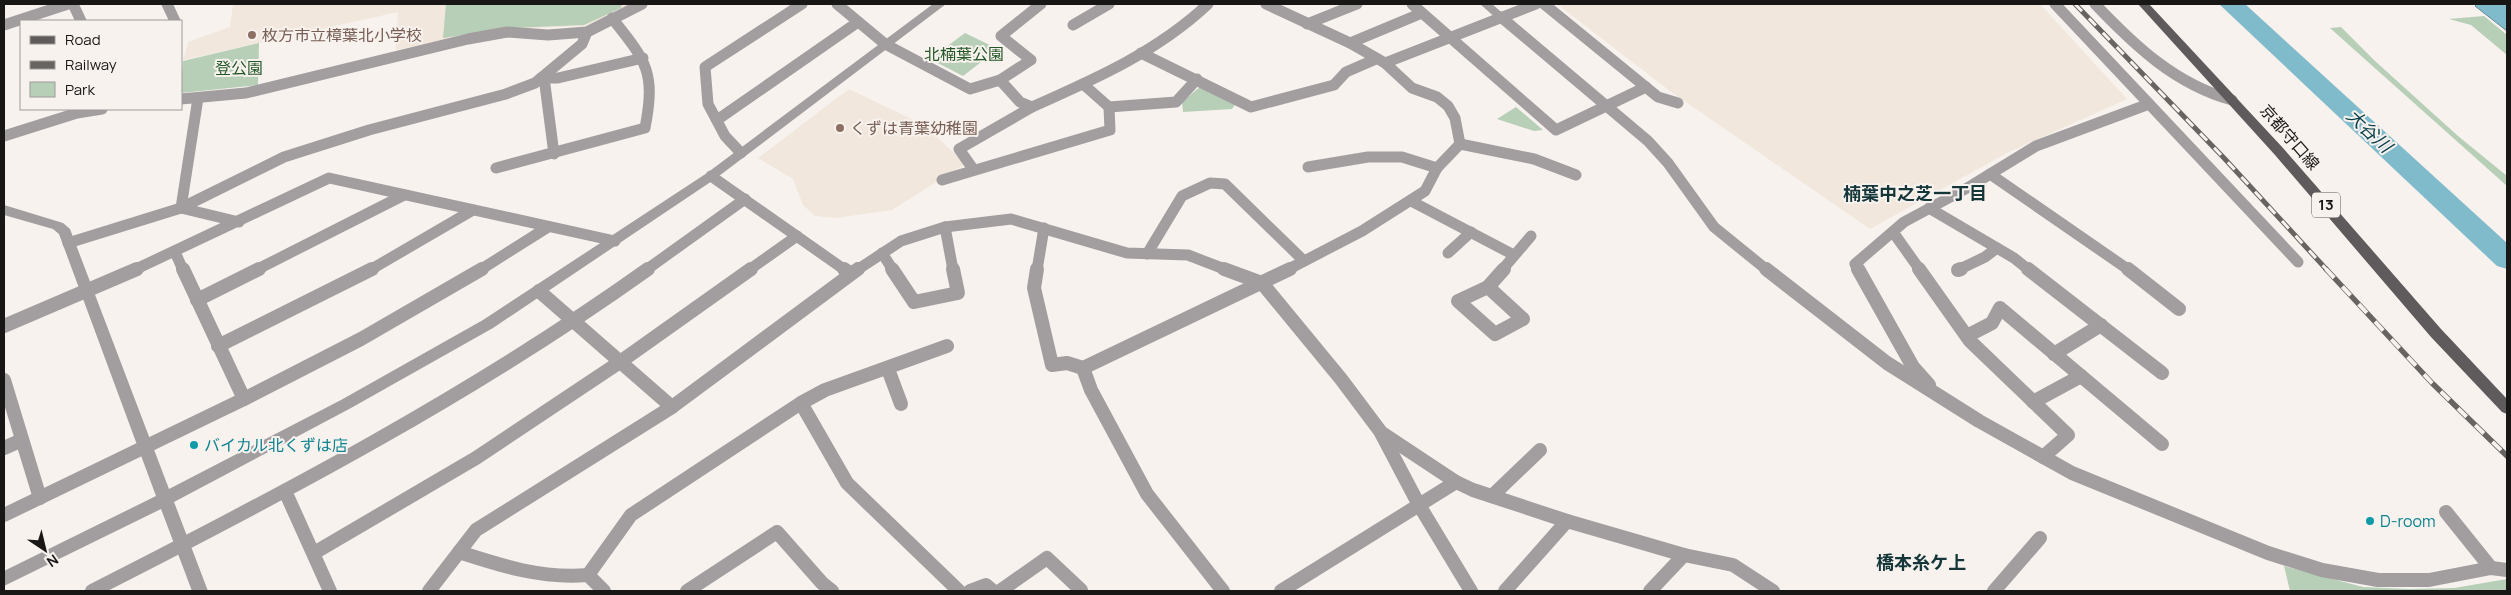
<svg xmlns="http://www.w3.org/2000/svg" width="2511" height="595" viewBox="0 0 2511 595" font-family="Manrope,'Noto Sans JP',sans-serif">
	<rect width="100%" height="100%" fill="#f7f2ee"/>
	<!-- built -->
	<g fill="#f1e7dc">
		<polygon points="233,4 629,4 630,6 585,26 509,29 438,41 396,50 398,12 183,60 188,42 230,27"/>
		<polygon points="1557,4 2040,4 2127,99 2007,153 1870,229 1670,91"/>
		<polygon points="849,89 926,126 965,164 892,210 835,218 815,216 803,205 793,179 758,158"/>
	</g>
	<!-- green -->
	<g fill="#b7ceb7">
		<polygon points="446,4 622,4 621,8 584,25 508,28 443,38"/>
		<polygon points="2484,16 2507,35 2507,55 2471,25 2449,19"/>
		<polygon points="2341,27 2375,61 2458,136 2507,176 2507,186 2330,28"/>
		<polygon points="965,33 998,49 963,76 930,59"/>
		<polygon points="259,43 258,85 181,93 183,61"/>
		<polygon points="1201,86 1236,103 1232,109 1183,112 1182,102"/>
		<polygon points="1516,107 1543,130 1534,131 1497,119"/>
		<polygon points="2284,566 2363,587 2409,589 2454,588 2507,579 2507,591 2290,591"/>
	</g>
	<!-- water -->
	<polygon fill="#80bbcb" stroke="#618a95" points="2477,4 2507,4 2507,31 2475,6"/>
	<g fill="none" stroke-linecap="round" stroke-linejoin="round">
		<!-- river -->
		<polygon fill="#80bbcb" fill-rule="evenodd" points="2219,4 2245,4 2507,243 2507,269 2497,266"/>
		<!-- minor-far1 -->
		<g stroke="#a29e9f" stroke-width="11">
			<polyline points="73,4 81,21"/>
			<polyline points="167,4 175,21"/>
			<path d="M 837,4 L 885,44 L 970,89 L 1000,80 L 1020,102 L 1032,107 C 1095,79 1157,52 1208,4"/>
			<polyline points="1266,4 1350,43 1385,63 1412,88 1437,97 1448,106 1455,118 1460,144 1437,168 1425,191 1362,231 1287,270"/>
			<polyline points="1412,4 1556,130 1646,87"/>
			<polyline points="1544,4 1658,97 1678,103"/>
			<polyline points="2055,4 2298,262"/>
			<path d="M 2095,4 C 2135,46 2175,84 2232,100"/>
			<polyline points="1501,17 1648,141 1668,163 1714,227 1767,270"/>
			<polyline points="1307,24 1357,4"/>
			<polyline points="4,25 68,4"/>
			<polyline points="1073,25 1109,4"/>
			<polyline points="1350,43 1422,13"/>
			<polyline points="1141,53 1251,107 1334,85 1346,72 1376,59"/>
			<polyline points="1385,63 1536,4"/>
			<polyline points="541,78 558,78 643,58"/>
			<polyline points="541,78 545,85 554,154"/>
			<polyline points="1000,80 1031,60 1001,36 1041,4"/>
			<polyline points="1083,84 1109,107 1176,102 1197,79"/>
			<polyline points="198,98 181,208 239,222"/>
			<polyline points="181,99 246,93 468,39 507,32 548,35 587,32 642,4"/>
			<polyline points="717,120 858,22"/>
			<polyline points="4,136 77,113 102,109"/>
			<polyline points="1460,144 1534,159 1576,175"/>
			<polyline points="741,153 725,136 708,104 705,67 802,4"/>
			<polyline points="1308,167 1368,157 1402,157 1437,168"/>
			<path d="M 496,168 L 645,128 C 656,71 646,61 612,18"/>
			<polyline points="973,169 959,149 1032,107"/>
			<polyline points="1990,174 2129,270"/>
			<polyline points="711,176 845,270"/>
			<polyline points="942,180 1110,130 1109,107"/>
			<polyline points="1411,201 1514,255"/>
			<polyline points="1929,208 2014,258 2029,270"/>
			<polyline points="945,227 953,270"/>
			<polyline points="1893,232 1920,270"/>
			<polyline points="68,243 181,208 284,157 369,130 506,94 535,83 582,44 587,32"/>
			<polyline points="175,252 183,270"/>
			<polyline points="882,253 893,270"/>
			<polyline points="1448,253 1471,232"/>
			<polyline points="1147,254 1182,196 1210,183 1225,184 1304,261"/>
			<polyline points="134,270 329,178 615,241"/>
			<polyline points="256,270 404,195"/>
			<polyline points="370,270 473,210"/>
			<polyline points="480,270 548,227"/>
			<polyline points="646,270 745,199"/>
			<polyline points="749,270 797,236"/>
			<polyline points="857,270 901,241 945,227 1011,219 1127,253 1188,255 1227,270"/>
			<polyline points="1037,270 1044,228"/>
			<polyline points="1502,270 1531,236"/>
			<polyline points="1858,270 1855,264 1904,222 1969,187 2036,146 2149,104"/>
			<polyline points="1958,270 1985,257 1997,248"/>
		</g>
		<!-- minor -->
		<g stroke="#a29e9f" stroke-width="14">
			<polyline points="844,269 850,273"/>
			<polyline points="892,269 914,302 958,293 953,269"/>
			<polyline points="1037,269 1034,288 1052,365 1067,363 1083,368"/>
			<polyline points="1224,269 1262,283 1341,379 1380,431 1419,505 1471,591"/>
			<polyline points="1766,269 1887,363 1979,421 2072,473 2268,553 2322,570 2378,580 2429,580 2491,568 2507,570"/>
			<polyline points="1858,269 1913,367 1929,385"/>
			<polyline points="1919,269 1970,341 2068,435 2043,457"/>
			<polyline points="2028,269 2162,373"/>
			<polyline points="2128,269 2179,309"/>
			<polyline points="1958,270 1961,269"/>
			<polygon points="1488,287 1523,319 1495,334 1458,301"/>
			<polyline points="1488,287 1504,269"/>
			<polyline points="539,291 672,407"/>
			<polyline points="197,300 259,269"/>
			<polyline points="4,326 137,269"/>
			<polyline points="1967,336 1992,323 2000,308 2162,444"/>
			<polyline points="218,346 372,269"/>
			<polyline points="2054,354 2101,325"/>
			<polyline points="888,369 901,404"/>
			<polyline points="4,380 40,498"/>
			<polyline points="244,399 361,339 482,269"/>
			<polyline points="2033,402 2081,376"/>
			<polyline points="801,403 847,483 959,591"/>
			<polyline points="1382,433 1456,482"/>
			<polyline points="4,448 22,440"/>
			<polyline points="285,491 330,591"/>
			<polyline points="1492,496 1540,450"/>
			<polyline points="2446,512 2491,568"/>
			<polyline points="4,515 244,399 183,269"/>
			<path d="M 459,552 C 502,566 542,579 588,575 L 604,591"/>
			<polyline points="314,553 476,458 620,362 751,269"/>
			<polyline points="588,575 631,515 801,403 825,390 947,346"/>
			<path d="M 92,591 C 283,494 473,394 648,269"/>
			<polyline points="429,591 476,530 672,407 858,269"/>
			<polyline points="687,591 777,532 822,583 832,591"/>
			<polyline points="970,591 986,585 993,591"/>
			<polyline points="1000,591 1047,558 1081,590"/>
			<polyline points="1223,591 1147,494 1091,390 1083,368 1290,269"/>
			<polyline points="1281,591 1456,482 1473,490 1567,521 1684,555 1733,565 1773,591"/>
			<polyline points="1505,591 1567,521"/>
			<polyline points="1650,591 1684,555"/>
			<polyline points="1994,591 2040,538"/>
		</g>
		<!-- tertiary -->
		<g fill="#a29e9f" fill-rule="evenodd">
			<polygon points="933,4 946,4 715,179 493,328 351,408 174,502 208,591 192,591 161,509 4,586 4,571 156,496 59,234 53,229 4,215 4,205 63,223 70,229 169,489 341,400 483,320 707,173"/>
			<polygon points="1480,4 1492,4 1507,17 1505,19 1497,19"/>
		</g>
		<!-- primary -->
		<polygon fill="#5f5a5b" fill-rule="evenodd" points="2138,4 2149,4 2283,148 2441,329 2507,399 2507,414 2502,412 2431,337 2275,155"/>
		<!-- rail-far1 casing -->
		<g stroke="#676462" stroke-width="5">
			<polyline id="rail-far1" points="2075,4 2224,158 2327,270"/>
		</g>
		<!-- rail casing -->
		<g stroke="#676462" stroke-width="5.5">
			<polyline id="rail" points="2326,269 2432,383 2507,456"/>
		</g>
		<!-- rail-far1 -->
		<use href="#rail-far1" stroke="#f7f2ee" stroke-width="3" stroke-dasharray="10" stroke-linecap="butt"/>
		<!-- rail -->
		<use href="#rail" stroke="#f7f2ee" stroke-width="4" stroke-dasharray="12" stroke-linecap="butt"/>
	</g>
	<!-- markers -->
	<g fill="#8d6e63" stroke="#f7f2ee" stroke-width="2">
		<circle cx="252" cy="35" r="5"/>
		<circle cx="840" cy="128" r="5"/>
	</g>
	<g fill="#0f9aa8" stroke="#f7f2ee" stroke-width="2">
		<circle cx="194" cy="445" r="5"/>
		<circle cx="2370" cy="521" r="5"/>
	</g>
	<g text-anchor="middle" stroke-width="4" stroke-linejoin="round" paint-order="stroke">
		<!-- shield labels -->
		<rect fill="#f7f2ee" stroke="#5c5957" stroke-width="1" x="2312" y="192.5" width="28" height="25" rx="4"/>
		<g font-size="15" font-weight="bold" fill="#191716">
			<text x="2326" y="210">13</text>
		</g>
		<!-- education labels -->
		<g font-size="16" fill="#785e54" stroke="#f7f2ee" text-anchor="start">
			<text x="262" y="41">枚方市立樟葉北小学校</text>
			<text x="850" y="134">くずは青葉幼稚園</text>
		</g>
		<!-- park labels -->
		<g font-size="16" fill="#245727" stroke="#f7f2ee">
			<text x="964" y="60">北楠葉公園</text>
			<text x="239" y="74">登公園</text>
		</g>
		<!-- street labels -->
		<g font-size="16" fill="#191716" stroke="#f7f2ee">
			<text transform="translate(2290 137) rotate(49)" y="6">京都守口線</text>
		</g>
		<!-- culture labels -->
		<g font-size="16" fill="#0d838f" stroke="#f7f2ee" text-anchor="start">
			<text x="204" y="451">バイカル北くずは店</text>
			<text x="2380" y="527">D-room</text>
		</g>
		<!-- water labels -->
		<g font-size="18" font-style="italic" fill="#0b424e" stroke="#f7f2ee">
			<text transform="translate(2369 131) rotate(43)" y="6">大谷川</text>
		</g>
		<!-- neighbourhood labels -->
		<g font-size="18" font-weight="bold" fill="#143639" stroke="#f7f2ee">
			<text x="1915" y="200">楠葉中之芝一丁目</text>
			<text x="1921" y="569">橋本糸ケ上</text>
		</g>
	</g>
	<!-- border -->
	<rect width="2511" height="595" fill="none" stroke="#191716" stroke-width="10"/>
	<!-- legend -->
	<rect x="20" y="20" width="162" height="90" fill="#f7f2ee" stroke="#9e9a98"/>
	<rect x="30" y="36" width="25" height="8" fill="#5f5a5b" stroke="#9e9a98"/>
	<text x="65" y="45" font-size="15" fill="#191716">Road</text>
	<rect x="30" y="61" width="25" height="8" fill="#676462" stroke="#9e9a98"/>
	<text x="65" y="70" font-size="15" fill="#191716">Railway</text>
	<rect x="30" y="82" width="25" height="15" fill="#b7ceb7" stroke="#9e9a98"/>
	<text x="65" y="95" font-size="15" fill="#191716">Park</text>
	<!-- north arrow -->
	<g transform="translate(45 550) rotate(145)" stroke="#f7f2ee" stroke-width="4" paint-order="stroke">
	<path d="M0-4L9 19L0 12L-9 19Z" fill="#191716"/>
	<text y="-8" font-size="14" font-weight="bold" text-anchor="middle" fill="#191716">N</text>
	</g>
</svg>
